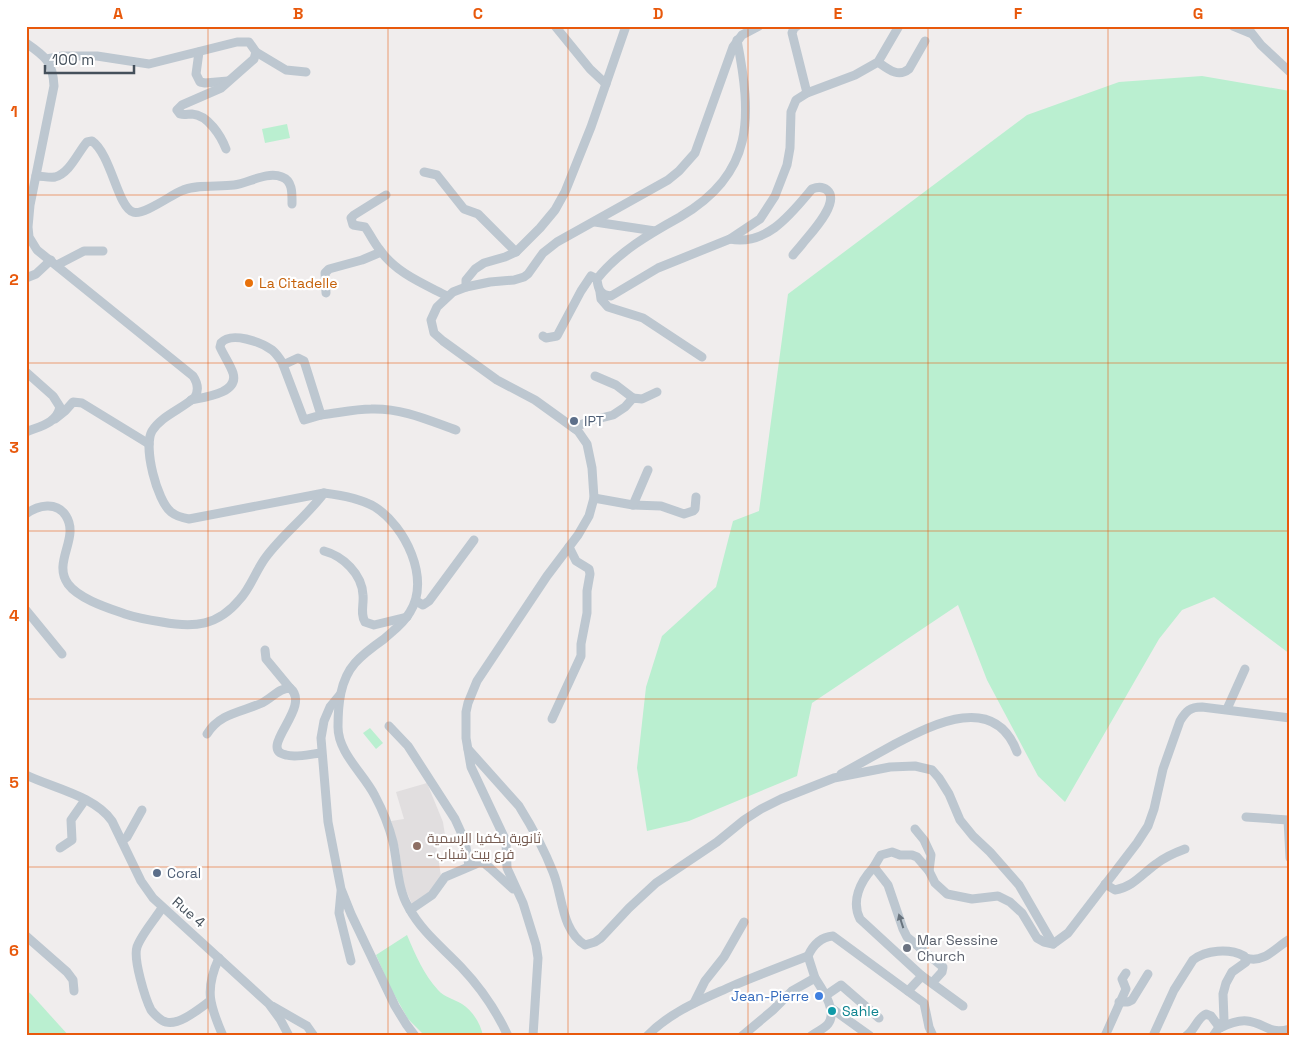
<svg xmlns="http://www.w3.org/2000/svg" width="1316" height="1062" viewBox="0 0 1316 1062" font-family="'Space Grotesk',Cairo,sans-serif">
	<rect width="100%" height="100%" fill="#f0eded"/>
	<!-- education -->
	<polygon fill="#e1dedf" points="427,783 443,822 445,835 435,839 441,876 435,888 412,904 404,886 399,849 391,821 404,819 396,792"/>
	<!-- green -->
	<g fill="#baefd0">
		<polygon points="1202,76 1290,91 1290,654 1214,597 1182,610 1159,639 1065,802 1038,776 987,680 958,605 812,703 797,776 689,821 647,831 637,768 646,687 662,636 716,587 733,521 759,511 788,294 1027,115 1119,82"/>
		<polygon points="287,124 290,138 265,143 262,129"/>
		<polygon points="370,728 383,743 376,749 363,733"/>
		<path d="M 407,935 C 415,954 424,975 438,990 C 444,997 454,999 462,1004 C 472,1010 481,1024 483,1036 L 425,1036 L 408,1019 L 390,987 L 376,955 Z"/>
		<polygon points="26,990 31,994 69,1036 26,1036"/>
	</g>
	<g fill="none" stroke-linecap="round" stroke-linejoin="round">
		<!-- minor -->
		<g stroke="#bdc7d0" stroke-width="9">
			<polyline points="555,26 590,69 606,84"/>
			<polyline points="797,26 794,28 792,33 807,93"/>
			<polyline points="1233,26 1250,33"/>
			<polyline points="1246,26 1261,45 1290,72"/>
			<path d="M 737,40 C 752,117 755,173 680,217 C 651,233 618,252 597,279 C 598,289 600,295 611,296 L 658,268 L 730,239 L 760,219 L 775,196 L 787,165 L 790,148 L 791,112 L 796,100 L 807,93 L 855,75 L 878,62 L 899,26"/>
			<path d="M 26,43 C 45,56 53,62 54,86 L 30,205 L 28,227 L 29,237 L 37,250 L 193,376 C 197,382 199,390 195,397 C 182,409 161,416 152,431 C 143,447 157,501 171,512 C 176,516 183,518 189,519 L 324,493 C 341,495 360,498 375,507 C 405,526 431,579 410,612 C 404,623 393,631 384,639 C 374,646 363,654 355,663 C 340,680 338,705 338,727 C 338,753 364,774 375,796 C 383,811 389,826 393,842 C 398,864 397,889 409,908 C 422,932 443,948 461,967 C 481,988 496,1010 508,1036"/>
			<polyline points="199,52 196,74 200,82 205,83 228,81"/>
			<polyline points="256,52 286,70 306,72"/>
			<path d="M 47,59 L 62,56 L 97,56 L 149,64 L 237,42 L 249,42 L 256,52 L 254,59 L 221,88 L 182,105 L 177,110 L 180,114 C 184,115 188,114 192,114 C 208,115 221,136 226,149"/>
			<path d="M 878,62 C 888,69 898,78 909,69 L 925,41"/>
			<polyline points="424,172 437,175 464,209 478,214 516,252"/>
			<path d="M 36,176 C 42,176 50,178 55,177 C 70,173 78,152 87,142 L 92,141 C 111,154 118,208 133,212 C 143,216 171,195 181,191 C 195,184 218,187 234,185 C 249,183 267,171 282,177 C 293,181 292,194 292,204"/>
			<path d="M 386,195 L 354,215 L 351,218 L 353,225 L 365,227 C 370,234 374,243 380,250 C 396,273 424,284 447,296"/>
			<polyline points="595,222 655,231"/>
			<path d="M 730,239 C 767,246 791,214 812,189 C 817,187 822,186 827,190 C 841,202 811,233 803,243 C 800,247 796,251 793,255"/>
			<polyline points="57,265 84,251 103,251"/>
			<polyline points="26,278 36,274 51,260"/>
			<polyline points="466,287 466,280 475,269 484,263 505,257 516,252 540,228 555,210 565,192 591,127 626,26"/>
			<polyline points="600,292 601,299 608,307 643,318 702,357"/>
			<polyline points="326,293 325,273 329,269 362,260 381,252"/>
			<polyline points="543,336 546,338 557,336 581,291 591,276 597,279"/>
			<path d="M 26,372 L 53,396 L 60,407 C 56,424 40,426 26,432"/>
			<polyline points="595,376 616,385 633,398"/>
			<path d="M 191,400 C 206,397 239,393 233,373 C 230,364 224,356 220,347 L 221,343 C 231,331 261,342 272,350 C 276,353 279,358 282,362 L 304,420 L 321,415 L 304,361 L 298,358 L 283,365"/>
			<path d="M 321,415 C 338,413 355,409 371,409 C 402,408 428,420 456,430"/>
			<polyline points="55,419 65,411 73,402 82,403 149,444"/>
			<polyline points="574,428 589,421 613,415 625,407 633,398 642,399 657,392"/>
			<polyline points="594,498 633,505 661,506 684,514 693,511 695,509 696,497"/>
			<polyline points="633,505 648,470"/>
			<path d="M 26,514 C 38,505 57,501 66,516 C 80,538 52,562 68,584 C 79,599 108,608 125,614 C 137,618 149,620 162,622 C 194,628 218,626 240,599 C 251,587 256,570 266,557 C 283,534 307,516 324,493"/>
			<path d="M 324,551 C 343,556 362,574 363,595 C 364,604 360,614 365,622 L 374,625 L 407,617"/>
			<polyline points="416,601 423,605 429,601 474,540"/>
			<polyline points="26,610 62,654"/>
			<polyline points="265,650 266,659 290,688"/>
			<polyline points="340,695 330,707 324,721 321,738 328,822 341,889 351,914 395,1006 406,1024 415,1036"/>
			<polyline points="1227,709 1245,669"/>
			<polyline points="552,719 581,656 581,644 587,613 587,591 590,574 589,569 576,561 569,547"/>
			<polyline points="389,726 408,746 455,819 465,841 469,866"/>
			<path d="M 207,734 C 220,713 242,712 262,703 C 272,698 279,688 290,688 C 313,707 256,749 286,755 C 296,758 310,754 321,753"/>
			<path d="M 468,749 L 519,806 C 532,827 544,849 553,872 C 563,896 561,930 585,945 L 595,942 L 601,938 L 629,908 L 656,883 L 717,842 L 744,820 L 761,809 L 781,799 L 834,778 L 890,767 L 915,766 L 932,770 L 939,778 L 949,794 L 960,820 L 973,836 L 990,852 L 1019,885 L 1053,944"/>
			<path d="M 841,774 C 859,764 877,754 895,744 C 935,723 995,693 1017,752"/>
			<path d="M 26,775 C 53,788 95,796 112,821 L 141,881 L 153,898 L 269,1004 L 280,1019 L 289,1036"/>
			<polyline points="1246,817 1288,820 1290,858"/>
			<polyline points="915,829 924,840 931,855 929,871"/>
			<polyline points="122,841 127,837 142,810"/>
			<polyline points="60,848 72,840 71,820 85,800"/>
			<polyline points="874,867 888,885 903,929 907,937 943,967 942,972 933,982"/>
			<path d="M 1105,884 L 1115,890 C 1133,887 1142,874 1156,864 C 1165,857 1174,853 1185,849"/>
			<polyline points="341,892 339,913 351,961"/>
			<path d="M 162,908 C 155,919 141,935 137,947 C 133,959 145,998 151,1010 C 154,1014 161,1021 166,1022 C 179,1026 200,1008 210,1001"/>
			<polyline points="410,910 432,895 445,877 478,863 484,863 490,868 513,889"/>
			<polyline points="26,936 67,972 73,980 74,991"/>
			<path d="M 219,958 C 204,990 210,1006 223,1036"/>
			<path d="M 1246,958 C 1264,964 1276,947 1290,939"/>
			<path d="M 922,976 L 860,919 C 851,901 860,882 873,868 C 876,864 878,859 881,855 L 892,852 L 900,855 L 912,855 L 917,857 L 929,871 L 935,883 L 947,894 L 972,899 L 998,896 L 1010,902 L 1022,913 L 1037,938 L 1044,942 L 1053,944 L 1068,933 L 1137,843 L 1148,826 L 1154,809 L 1163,769 L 1180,721 C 1186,711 1190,707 1202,707 L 1290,718"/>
			<path d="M 815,978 L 808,956 C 813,945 820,937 833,936 L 924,1003 L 929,1027 L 933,1036"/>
			<polyline points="908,991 922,976 963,1006"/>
			<polyline points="825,996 841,985 879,1018"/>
			<polyline points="1119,1002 1128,1002 1132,1000 1148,974"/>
			<polyline points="694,1003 705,981 724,957 744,922"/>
			<polyline points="272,1006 307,1026 314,1036"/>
			<polyline points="831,1008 870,1036"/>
			<path d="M 1220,1028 C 1228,1024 1238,1020 1247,1021 C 1266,1023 1267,1035 1290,1029"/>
			<polyline points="533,1036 538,958 536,945 523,903 507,868 506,841 471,767 466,738 466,712 468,703 477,681 547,576 578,535 589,516 594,498 592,468 587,444 578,431 535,400 497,380 443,341 434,333 431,320 437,307 453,292 466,287 490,282 514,280 524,277 528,274 543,253 557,242 668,180 679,171 695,153 733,47 742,35 759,26"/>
			<path d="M 647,1036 C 670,1012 701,1000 730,987 C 756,976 782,966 808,956"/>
			<path d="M 742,1036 L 773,1010 L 792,991 L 815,978 C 822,989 838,1011 828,1024 C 824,1029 816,1032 811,1036"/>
			<polyline points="1105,1036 1126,989 1122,979 1126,973"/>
			<path d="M 1153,1036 L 1174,990 L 1193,960 C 1206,950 1229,948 1244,956 L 1246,962 L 1232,972 L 1226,983 L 1223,994 L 1224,1020 L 1213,1036"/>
			<path d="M 1186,1036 C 1195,1030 1197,1018 1206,1014 L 1211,1016 L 1220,1028"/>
		</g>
	</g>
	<!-- one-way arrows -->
	<defs><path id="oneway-solid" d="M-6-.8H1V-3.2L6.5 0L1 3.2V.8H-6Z" transform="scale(1.25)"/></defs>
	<use fill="#69747e" href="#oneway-solid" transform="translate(901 921) rotate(-108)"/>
	<!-- grid -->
	<path fill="none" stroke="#e8590c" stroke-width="1" stroke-opacity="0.55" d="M 208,26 L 208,1036M 388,26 L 388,1036M 568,26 L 568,1036M 748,26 L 748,1036M 928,26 L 928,1036M 1108,26 L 1108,1036M 26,195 L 1290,195M 26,363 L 1290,363M 26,531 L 1290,531M 26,699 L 1290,699M 26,867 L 1290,867"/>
	<!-- markers -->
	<circle fill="#e8710a" stroke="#fff" stroke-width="2" cx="249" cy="283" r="5"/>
	<g fill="#5c6f8a" stroke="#fff" stroke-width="2">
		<circle cx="574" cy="421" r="5"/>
		<circle cx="157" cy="873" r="5"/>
	</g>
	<circle fill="#8d6e63" stroke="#fff" stroke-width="2" cx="417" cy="846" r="5"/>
	<circle fill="#6b7280" stroke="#fff" stroke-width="2" cx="907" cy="948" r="5"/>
	<circle fill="#3f7fe0" stroke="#fff" stroke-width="2" cx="819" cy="996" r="5"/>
	<circle fill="#0f9aa8" stroke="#fff" stroke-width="2" cx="832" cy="1011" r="5"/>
	<g text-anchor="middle" stroke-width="4.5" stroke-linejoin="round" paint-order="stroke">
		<!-- food labels -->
		<g font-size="14" fill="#c56008" stroke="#fff" text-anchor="start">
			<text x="259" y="288">La Citadelle</text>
		</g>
		<!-- service labels -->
		<g font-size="14" fill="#4e5e75" stroke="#fff" text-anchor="start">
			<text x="584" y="426">IPT</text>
			<text x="167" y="878">Coral</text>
		</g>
		<!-- education labels -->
		<g font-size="14" fill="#785e54" stroke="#fff" text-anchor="start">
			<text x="427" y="843">ثانوية بكفيا الرسمية<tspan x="427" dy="16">- فرع بيت شباب</tspan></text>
		</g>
		<!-- street labels -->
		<g font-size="14" fill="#45505b" stroke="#fff">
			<text transform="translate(189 912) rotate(41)" y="5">Rue 4</text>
		</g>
		<!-- worship labels -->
		<g font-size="14" fill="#5b616d" stroke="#fff" text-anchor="start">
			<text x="917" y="945">Mar Sessine<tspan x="917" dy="16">Church</tspan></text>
		</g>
		<!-- shop labels -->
		<g font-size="14" fill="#366cbe" stroke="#fff" text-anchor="end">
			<text x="809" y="1001">Jean-Pierre</text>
		</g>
		<!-- culture labels -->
		<g font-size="14" fill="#0d838f" stroke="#fff" text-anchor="start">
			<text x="842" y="1016">Sahle</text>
		</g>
	</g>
	<!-- border -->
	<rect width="1316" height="1062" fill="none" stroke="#ffffff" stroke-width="55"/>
	<!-- scale -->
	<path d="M45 65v8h89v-8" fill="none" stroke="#45505b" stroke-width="2.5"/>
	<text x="52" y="65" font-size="15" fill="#45505b" stroke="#ffffff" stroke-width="4" paint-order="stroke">100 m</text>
	<rect x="28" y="28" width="1260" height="1006" fill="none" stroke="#e8590c" stroke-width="2"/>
	<g font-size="16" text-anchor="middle" font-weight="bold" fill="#e8590c">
		<text x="118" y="19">A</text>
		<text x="298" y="19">B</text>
		<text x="478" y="19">C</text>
		<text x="658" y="19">D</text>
		<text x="838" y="19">E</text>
		<text x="1018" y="19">F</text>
		<text x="1198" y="19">G</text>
		<text x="14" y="117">1</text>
		<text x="14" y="285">2</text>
		<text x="14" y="453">3</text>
		<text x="14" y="621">4</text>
		<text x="14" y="788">5</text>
		<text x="14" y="956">6</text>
	</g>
</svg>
